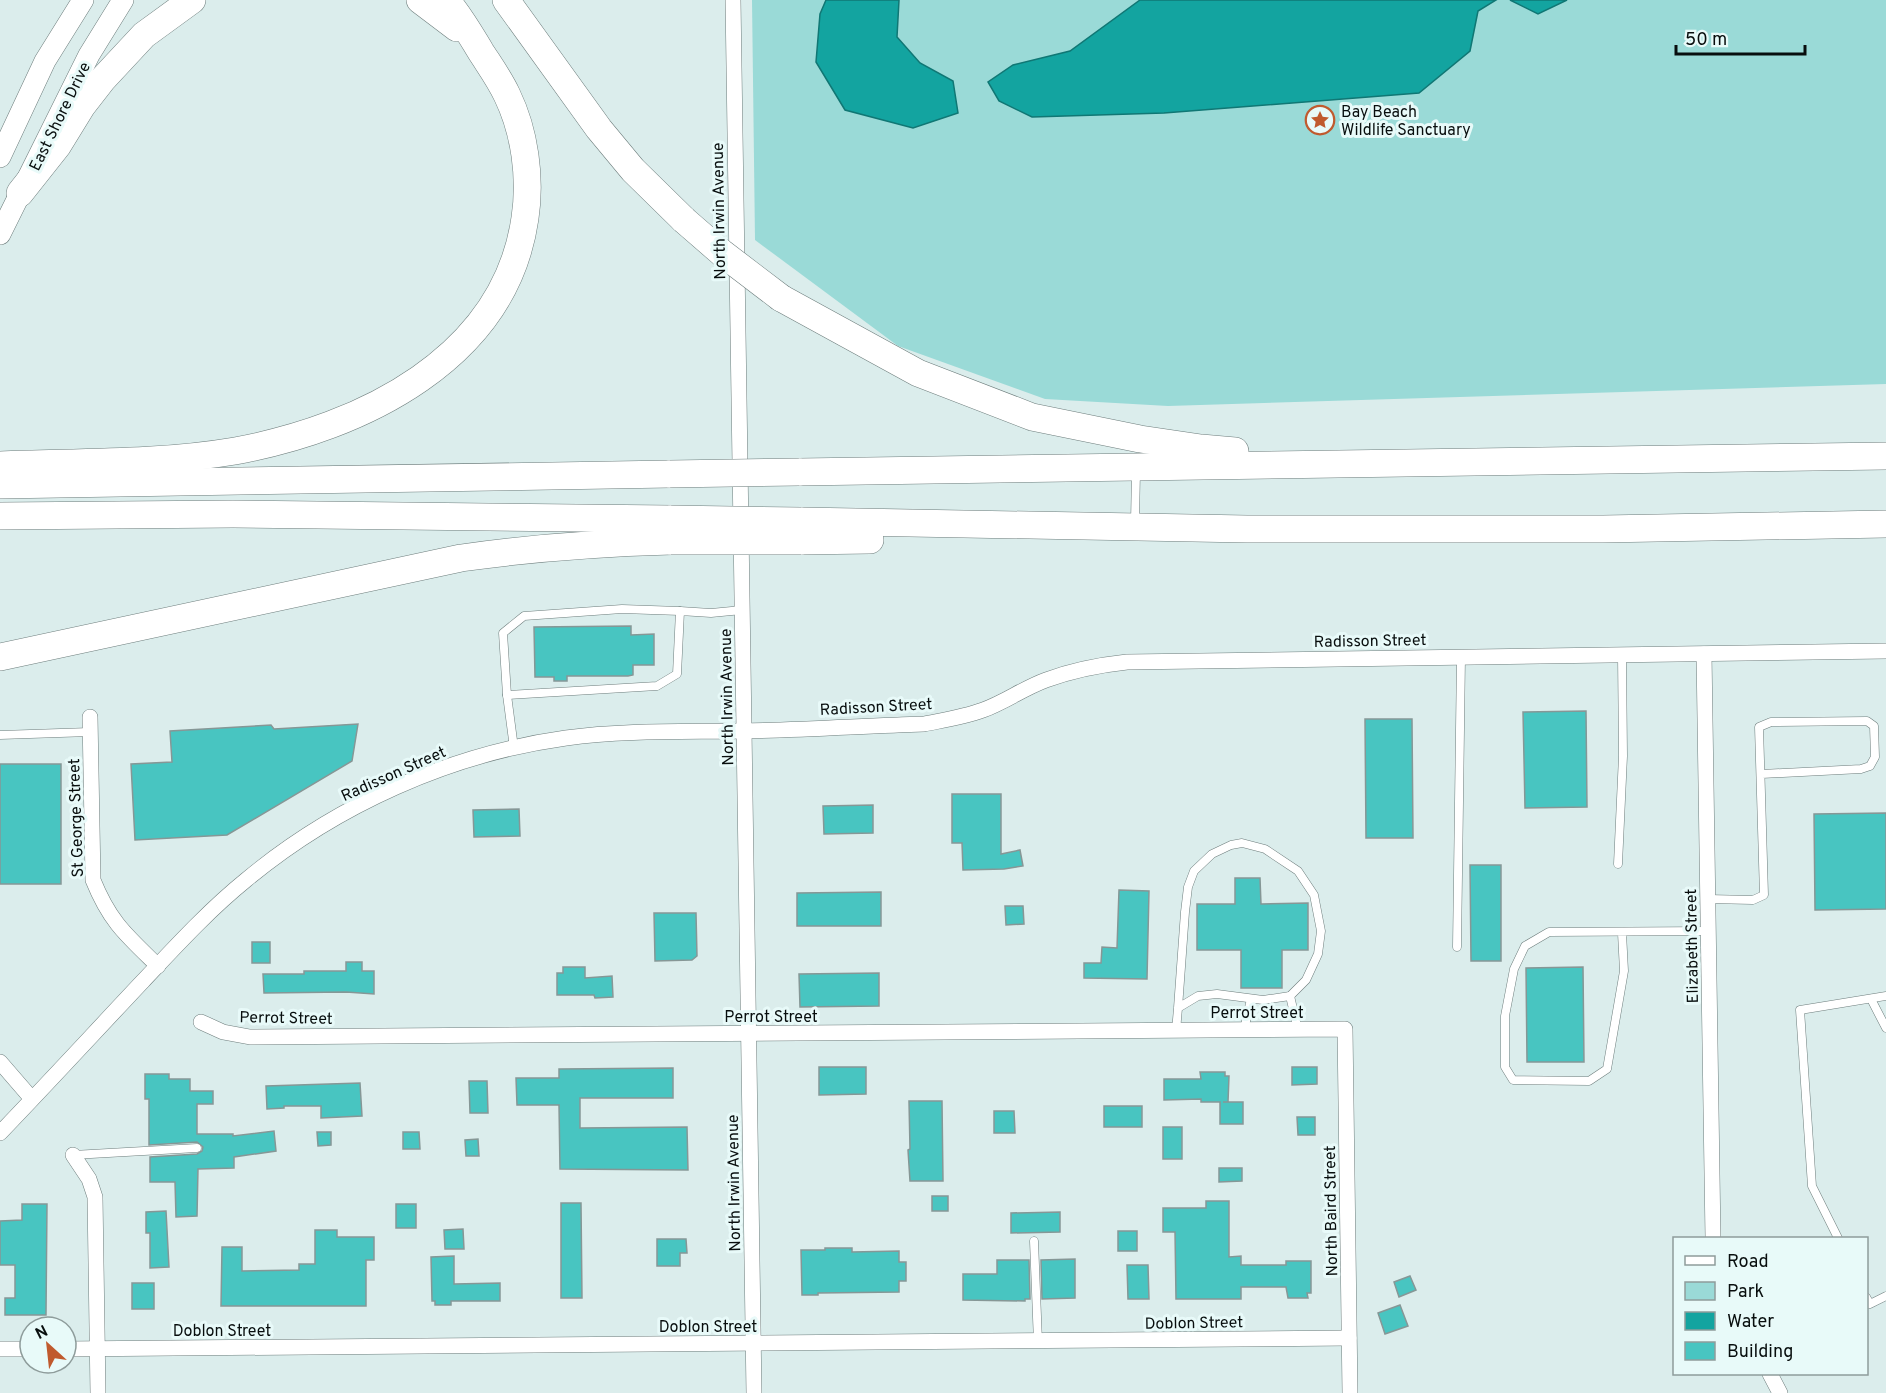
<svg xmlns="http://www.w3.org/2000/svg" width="1886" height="1393" viewBox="0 0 1886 1393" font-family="Overpass,sans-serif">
	<rect width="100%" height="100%" fill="#dbedec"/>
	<!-- green -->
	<polygon fill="#9adad7" points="752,0 1886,0 1886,384 1168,406 1045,399 898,346 755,240"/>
	<!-- water -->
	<g fill="#13a4a0" stroke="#107774" stroke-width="1.5">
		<polygon points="826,0 899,0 897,37 920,63 953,81 958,113 913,128 845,110 816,62 820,14"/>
		<polygon points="1140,0 1496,0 1478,11 1470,51 1419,93 1164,113 1032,117 999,101 988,82 1013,65 1070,51"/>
		<polygon points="1510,0 1567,0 1538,14"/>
	</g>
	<!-- building -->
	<g fill="#48c5c1" stroke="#869796" stroke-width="1.5">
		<polygon points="631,626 631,635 654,634 654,665 633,665 633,675 628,676 567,676 567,681 554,681 554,677 535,677 534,627"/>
		<polygon points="1586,711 1587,807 1525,808 1523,712"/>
		<polygon points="1365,719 1412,719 1413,838 1366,838"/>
		<polygon points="358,724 352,761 227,835 135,840 131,764 172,762 170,731 271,725 274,729"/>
		<rect x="0" y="764" width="61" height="120"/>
		<polygon points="952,794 1001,794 1001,854 1020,850 1023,866 1004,869 963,870 962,843 952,843"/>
		<polygon points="873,805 873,833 824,834 823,806"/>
		<polygon points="519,809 520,836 474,837 473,810"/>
		<polygon points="1886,813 1886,909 1815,910 1814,814"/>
		<polygon points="1470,865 1501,865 1501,961 1471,961"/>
		<polygon points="1235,878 1260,878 1261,904 1308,903 1308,950 1282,950 1282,988 1241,988 1241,950 1197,950 1197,904 1235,904"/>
		<polygon points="1119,890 1149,891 1147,979 1084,978 1084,963 1101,963 1102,947 1117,948"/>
		<polygon points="881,892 881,926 797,926 797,893"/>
		<polygon points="1005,906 1023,906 1024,924 1006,925"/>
		<polygon points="654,913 696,913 697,956 692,960 655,961"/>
		<rect x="252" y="942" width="18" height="21"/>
		<polygon points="346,962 362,962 362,971 374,971 374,994 346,992 264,993 263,974 304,974 304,971 346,971"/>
		<polygon points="563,967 585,967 585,978 612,976 613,997 595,998 594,995 557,995 557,973 563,973"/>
		<polygon points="1583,967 1584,1062 1527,1062 1526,968"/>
		<polygon points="879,973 879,1006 800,1007 799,974"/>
		<polygon points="819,1067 866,1067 866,1094 819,1095"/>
		<polygon points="1292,1067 1317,1067 1317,1084 1292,1085"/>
		<polygon points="673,1068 673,1098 580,1098 580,1128 687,1127 688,1170 560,1169 559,1105 517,1105 516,1078 559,1078 559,1069"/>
		<polygon points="1200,1072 1225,1072 1225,1076 1229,1076 1228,1102 1223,1102 1243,1102 1243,1124 1220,1124 1220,1102 1201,1102 1201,1099 1164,1100 1164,1079 1201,1079"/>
		<polygon points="145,1074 169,1074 169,1079 190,1079 190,1091 213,1091 213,1104 197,1104 197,1134 233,1134 233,1136 274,1131 276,1151 234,1157 234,1168 198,1169 197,1216 176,1217 175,1182 150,1182 150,1157 197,1154 202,1151 203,1147 197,1142 149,1145 149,1099 145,1099"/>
		<polygon points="469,1081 487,1081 488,1113 470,1113"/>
		<polygon points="360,1083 362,1116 321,1118 321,1106 284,1106 284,1108 267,1109 266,1086"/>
		<polygon points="909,1101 942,1101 943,1181 910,1181 908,1150 910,1149"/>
		<rect x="1104" y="1106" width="38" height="21"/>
		<polygon points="994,1111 1014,1111 1015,1133 994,1133"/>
		<polygon points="1297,1117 1315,1117 1315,1135 1298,1135"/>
		<rect x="1163" y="1127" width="19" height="32"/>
		<polygon points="317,1132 331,1132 331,1145 318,1146"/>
		<polygon points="403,1132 419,1132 420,1149 403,1149"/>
		<polygon points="478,1139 479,1156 466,1156 465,1140"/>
		<polygon points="1219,1168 1242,1168 1242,1181 1219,1182"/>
		<rect x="932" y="1196" width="16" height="15"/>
		<polygon points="1206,1201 1229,1201 1229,1257 1241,1256 1241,1265 1286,1265 1286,1261 1311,1261 1311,1293 1307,1293 1308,1298 1288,1298 1286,1287 1241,1287 1241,1299 1176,1299 1175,1232 1163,1232 1163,1208 1206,1208"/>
		<polygon points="561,1203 581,1203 582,1298 561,1298"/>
		<polygon points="22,1204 47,1204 46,1315 5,1315 5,1298 15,1298 15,1265 0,1265 0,1221 22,1220"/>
		<rect x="396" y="1204" width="20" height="24"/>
		<polygon points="166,1211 169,1267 150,1268 150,1233 146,1233 146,1212"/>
		<polygon points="1060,1212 1060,1232 1011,1233 1011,1213"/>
		<polygon points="463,1229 464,1249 445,1249 444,1230"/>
		<polygon points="315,1230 337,1230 337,1237 374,1237 374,1260 366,1260 366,1306 221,1306 222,1247 242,1247 242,1271 299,1270 299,1264 315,1264"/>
		<rect x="1118" y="1231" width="19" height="20"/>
		<polygon points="657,1239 686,1239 687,1253 680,1253 680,1266 657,1266"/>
		<polygon points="825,1248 852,1248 852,1252 899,1251 899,1262 906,1262 906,1281 899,1281 899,1292 818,1293 818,1295 802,1295 801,1250 825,1250"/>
		<polygon points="454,1256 454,1284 500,1283 500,1301 451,1301 451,1305 435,1305 435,1301 432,1301 431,1257"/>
		<polygon points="1075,1259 1075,1298 1042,1299 1041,1260"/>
		<polygon points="997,1260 1029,1260 1030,1299 1025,1299 1025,1301 963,1300 963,1274 997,1274"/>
		<polygon points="1127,1265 1148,1265 1149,1299 1128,1299"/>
		<polygon points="1410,1276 1416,1290 1399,1297 1394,1282"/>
		<rect x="132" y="1283" width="22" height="26"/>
		<polygon points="1400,1305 1408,1326 1385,1334 1378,1313"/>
	</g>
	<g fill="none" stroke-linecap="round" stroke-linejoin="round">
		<!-- lane casing -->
		<g stroke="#6d7d7c" stroke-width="9">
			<g id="lane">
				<polyline points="1135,522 1136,471"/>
				<polyline points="507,695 657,686 677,674 680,611 711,613 742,610"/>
				<polyline points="0,735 90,732"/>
				<polyline points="514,748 507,695 503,633 524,616 622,609 680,611"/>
				<polyline points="1618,864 1623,756 1622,655"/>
				<polyline points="1708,899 1753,900 1764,895 1759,727 1771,722 1867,721 1874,726 1875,757 1870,766 1861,769 1762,774"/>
				<polyline points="1622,933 1624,971 1607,1069 1589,1081 1513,1080 1505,1067 1505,1016 1514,969 1525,946 1549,932 1709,931"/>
				<polyline points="1457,947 1461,657"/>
				<polyline points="1290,996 1298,1030"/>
				<polyline points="1871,999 1886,1028"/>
				<polyline points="1244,1030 1251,999"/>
				<polyline points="1176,1031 1178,1008 1185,912 1188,887 1194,871 1212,854 1231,845 1242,843 1265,849 1298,871 1314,895 1321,931 1318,954 1306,980 1290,996 1263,1000 1217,994 1198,996 1178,1008"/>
				<polyline points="73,1155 197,1148"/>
				<polyline points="1838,1238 1812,1186 1800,1010 1886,996"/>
				<polyline points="1034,1241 1038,1342"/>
				<polyline points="1866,1297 1870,1304 1886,1296"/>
			</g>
		</g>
		<!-- street casing -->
		<g stroke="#6d7d7c" stroke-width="16">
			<g id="street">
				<polyline points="733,0 754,1393"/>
				<polyline points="1704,654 1713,1238"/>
				<path d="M 90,717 L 93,880 C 110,922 126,935 158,966"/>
				<polyline points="201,1022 223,1032 250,1037 1345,1029 1350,1393"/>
				<polyline points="0,1062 32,1099"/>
				<path d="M 0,1133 C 48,1083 95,1032 143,981 C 176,946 209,910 246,880 C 336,805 450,754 566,738 C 624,730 683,732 742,731 C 803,730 863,726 924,724 C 944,720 964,717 983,710 C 1005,702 1024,688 1046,680 C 1073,670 1099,665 1127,662 L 1886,651"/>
				<polyline points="73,1155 89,1179 95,1197 98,1393"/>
				<polyline points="0,1349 30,1349"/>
				<polyline points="66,1349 1349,1338"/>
				<polyline points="1770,1374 1780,1393"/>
			</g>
		</g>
		<!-- secondary casing -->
		<g stroke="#6d7d7c" stroke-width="22">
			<g id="secondary">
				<polyline points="0,157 45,61 83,0"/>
				<polyline points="0,234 89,55 123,0"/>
			</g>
		</g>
		<!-- highway casing -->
		<g stroke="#6d7d7c" stroke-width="28">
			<g id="highway">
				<polyline points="420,0 457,28"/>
				<polyline points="506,0 599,129 633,170 684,220"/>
				<polyline points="20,193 58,145 82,106 103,79 144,35 192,0"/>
				<polyline points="781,298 918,373 1032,417 1140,439 1201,448 1235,451"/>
				<path d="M 0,465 C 78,462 158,464 235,451 C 361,428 505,359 525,218 C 531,178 525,132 507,95 C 500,80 490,66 481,52 C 470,34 460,16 446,0"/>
				<polyline points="799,472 1886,456"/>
				<polyline points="0,485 670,474"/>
				<polyline points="0,516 233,514 671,519"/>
				<polyline points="801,521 1247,529 1603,529 1886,524"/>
				<polyline points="801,541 870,540"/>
				<path d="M 0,657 L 461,558 C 531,548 600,543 671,541"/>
			</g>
		</g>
		<!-- lane -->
		<use href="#lane" stroke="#fff" stroke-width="8"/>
		<!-- street -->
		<use href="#street" stroke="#fff" stroke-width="15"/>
		<!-- secondary -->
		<use href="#secondary" stroke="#fff" stroke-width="21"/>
		<!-- highway -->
		<use href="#highway" stroke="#fff" stroke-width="27"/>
		<!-- highway-bridge casing -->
		<g stroke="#6d7d7c" stroke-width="28" stroke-linecap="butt">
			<g id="highway-bridge">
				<polyline points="684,220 722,253 781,298"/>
				<polyline points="670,474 799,472"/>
				<polyline points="671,519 801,521"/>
				<polyline points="671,541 801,541"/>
			</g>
		</g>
		<!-- highway-bridge -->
		<use href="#highway-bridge" stroke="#fff" stroke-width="27"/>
	</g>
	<!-- icons -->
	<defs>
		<g id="sight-ring" transform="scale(1.5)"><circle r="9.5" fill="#e8faf9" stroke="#c05a2e" stroke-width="1.5"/><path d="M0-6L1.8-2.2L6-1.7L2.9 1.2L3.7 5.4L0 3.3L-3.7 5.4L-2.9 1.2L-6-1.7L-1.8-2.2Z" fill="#c05a2e"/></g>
	</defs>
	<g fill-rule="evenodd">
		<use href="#sight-ring" x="1320" y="120"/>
	</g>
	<g text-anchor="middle" stroke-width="6" stroke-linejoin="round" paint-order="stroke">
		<!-- poi labels -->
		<g font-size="16" fill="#080e0e" stroke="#e8faf9" text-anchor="start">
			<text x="1341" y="117">Bay Beach<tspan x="1341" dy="18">Wildlife Sanctuary</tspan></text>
		</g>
		<!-- street labels -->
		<g font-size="16" fill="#080e0e" stroke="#e8faf9">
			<text transform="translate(59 116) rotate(-64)" y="6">East Shore Drive</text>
			<text transform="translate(718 211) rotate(-91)" y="6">North Irwin Avenue</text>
			<text transform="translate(1370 640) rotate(-1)" y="6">Radisson Street</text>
			<text transform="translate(726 697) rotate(-91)" y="6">North Irwin Avenue</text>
			<text transform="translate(876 706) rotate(-3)" y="6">Radisson Street</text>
			<text transform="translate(393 773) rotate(-24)" y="6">Radisson Street</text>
			<text transform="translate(75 818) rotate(-92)" y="6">St George Street</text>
			<text transform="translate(1691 946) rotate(-91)" y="6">Elizabeth Street</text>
			<text x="1257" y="1018">Perrot Street</text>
			<text x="771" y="1022">Perrot Street</text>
			<text transform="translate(286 1017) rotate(1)" y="6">Perrot Street</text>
			<text transform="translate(733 1183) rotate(-91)" y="6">North Irwin Avenue</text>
			<text transform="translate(1330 1211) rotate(-91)" y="6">North Baird Street</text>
			<text transform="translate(1194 1322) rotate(-1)" y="6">Doblon Street</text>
			<text x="708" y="1332">Doblon Street</text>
			<text x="222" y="1336">Doblon Street</text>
		</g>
	</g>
	<!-- legend -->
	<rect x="1673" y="1237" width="195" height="138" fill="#e8faf9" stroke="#8e9c9b" stroke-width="1.5"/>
	<rect x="1685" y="1256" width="30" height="9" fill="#ffffff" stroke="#8e9c9b" stroke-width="1.5"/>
	<text x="1727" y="1267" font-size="18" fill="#080e0e">Road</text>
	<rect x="1685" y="1282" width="30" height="18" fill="#9adad7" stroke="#8e9c9b" stroke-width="1.5"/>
	<text x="1727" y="1297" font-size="18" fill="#080e0e">Park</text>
	<rect x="1685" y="1312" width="30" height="18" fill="#13a4a0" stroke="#8e9c9b" stroke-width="1.5"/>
	<text x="1727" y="1327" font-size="18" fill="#080e0e">Water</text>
	<rect x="1685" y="1342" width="30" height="18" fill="#48c5c1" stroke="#8e9c9b" stroke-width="1.5"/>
	<text x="1727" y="1357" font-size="18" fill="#080e0e">Building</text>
	<!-- north arrow -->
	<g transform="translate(48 1345) rotate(333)"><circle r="28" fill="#e8faf9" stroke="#8e9c9b" stroke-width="1.5"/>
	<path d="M0-4.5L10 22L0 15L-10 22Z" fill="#c05a2e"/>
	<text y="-9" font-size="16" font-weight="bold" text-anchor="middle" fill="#080e0e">N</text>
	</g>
	<!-- scale -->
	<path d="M1676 45v9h129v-9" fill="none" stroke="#080e0e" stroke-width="3"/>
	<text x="1685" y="45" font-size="18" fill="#080e0e" stroke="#e8faf9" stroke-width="4.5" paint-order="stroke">50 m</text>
</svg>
